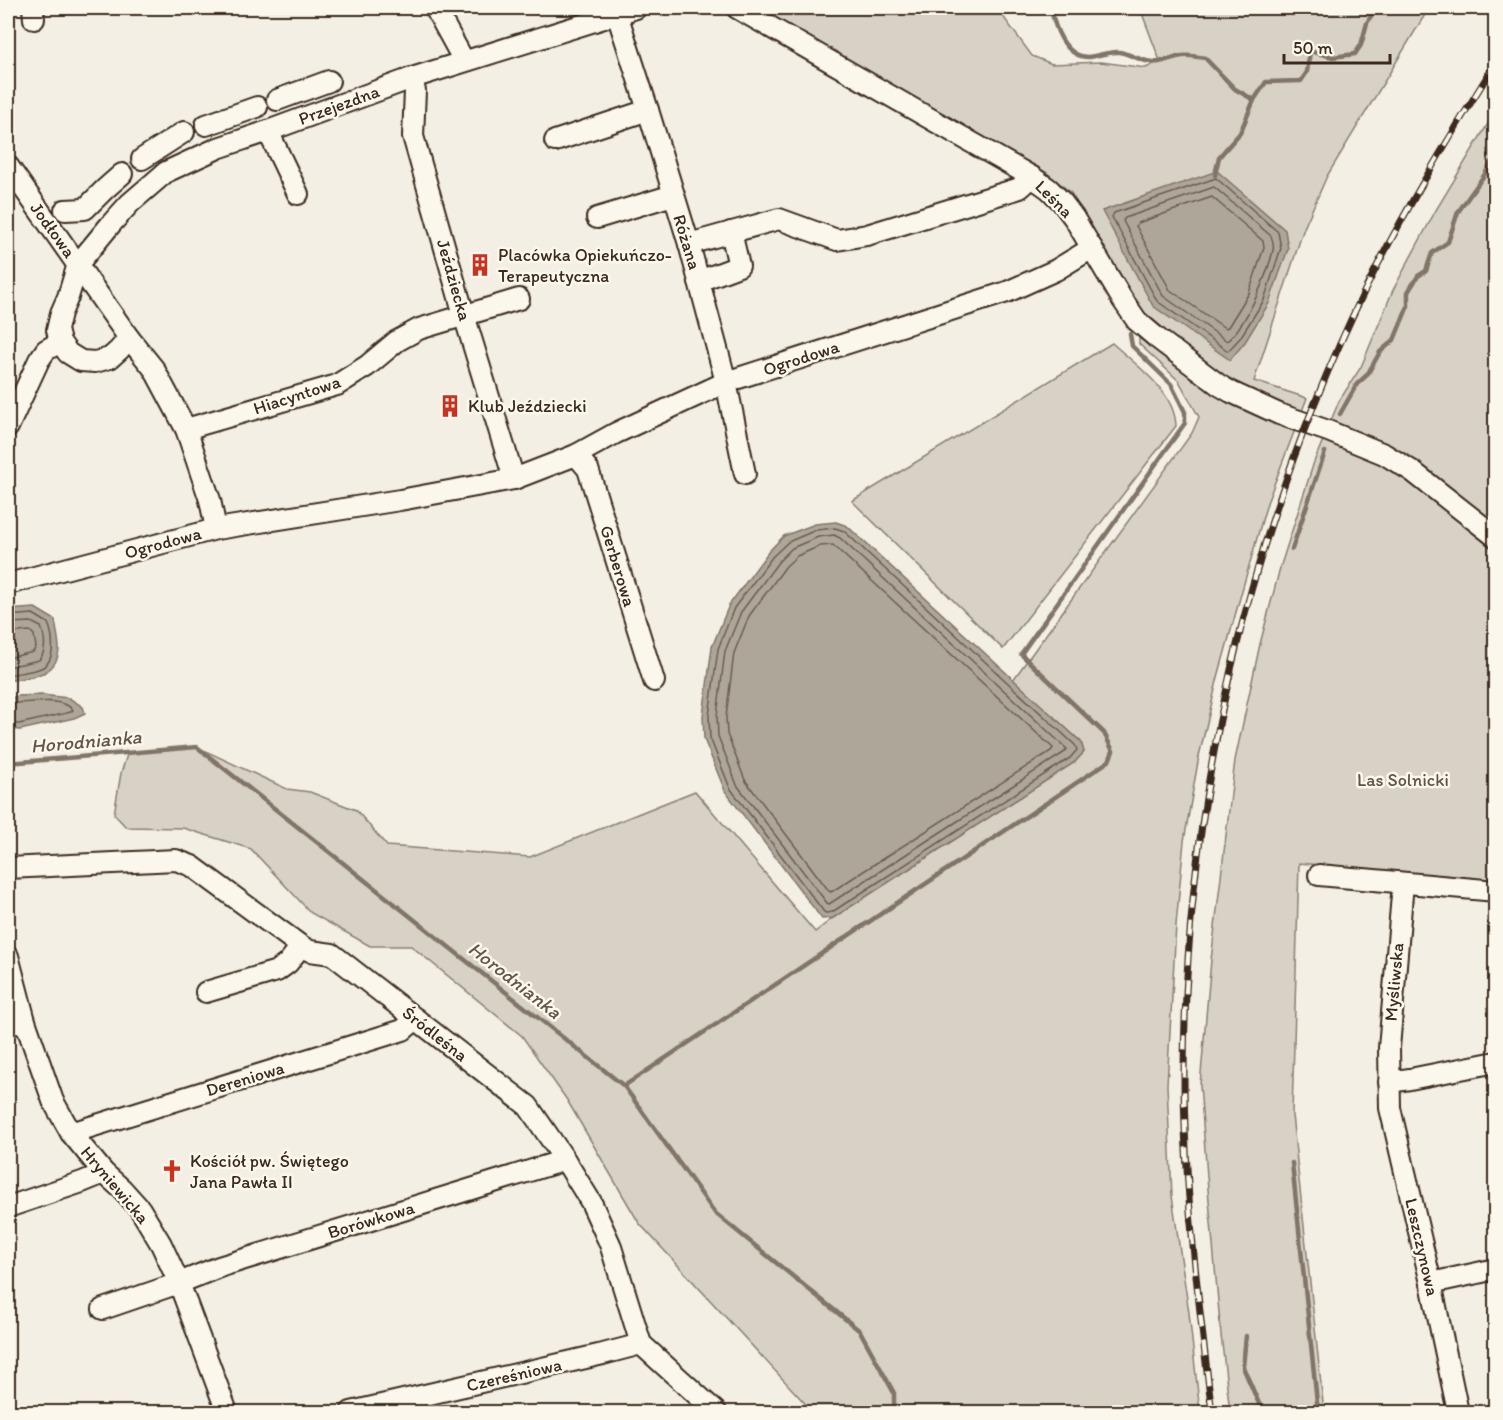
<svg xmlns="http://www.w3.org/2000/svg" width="1503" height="1420" viewBox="0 0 1503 1420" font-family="Itim,sans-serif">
	<rect width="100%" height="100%" fill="#f3efe4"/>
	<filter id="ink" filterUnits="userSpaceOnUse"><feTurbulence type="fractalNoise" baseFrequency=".0167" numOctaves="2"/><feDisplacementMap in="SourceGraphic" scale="12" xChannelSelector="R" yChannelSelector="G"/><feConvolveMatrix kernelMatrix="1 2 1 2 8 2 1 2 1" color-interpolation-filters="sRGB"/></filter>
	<g filter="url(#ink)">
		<!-- green -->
		<g fill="#d8d1c6" stroke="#8a7e72" stroke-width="1.5">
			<polygon points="756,8 997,8 1032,56 1052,64 1101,62 1146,68 1160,61 1140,8 1429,8 1327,176 1304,228 1254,381 1307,398 1267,503 1243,587 1218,677 1199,756 1184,841 1176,925 1167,1085 1172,1196 1189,1313 1200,1412 813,1412 639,1223 567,1100 522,1036 411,946 370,946 311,913 251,849 183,828 126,827 114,814 121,773 128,752 197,747 287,789 310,792 356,810 387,846 530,857 695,791 815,932 833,918 1075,762 1084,752 1081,742 1013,680 1192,433 1199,417 1179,381 1139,344 1139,307 1071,193 1046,172"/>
			<polygon points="1495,112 1495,881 1299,863 1292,1115 1324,1412 1230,1412 1221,1335 1208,1189 1200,1085 1211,960 1235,760 1260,644 1280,568 1314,462 1339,401 1361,367 1393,290 1436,210"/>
			<path d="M 1112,343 C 1136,365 1175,391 1176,426 L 1003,649 L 852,501 Z"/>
		</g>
		<!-- water -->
		<g fill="#afa69a" stroke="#817468" stroke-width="1.5">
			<polygon points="1217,171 1285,230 1288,249 1269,303 1245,342 1230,360 1153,306 1102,211"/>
			<polygon points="836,522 847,526 1081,742 1084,752 1075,762 833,918 822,919 725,791 704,739 703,716 712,647 729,605 769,551 784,536 815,524"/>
			<path d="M 35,608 L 55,620 C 56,629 59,639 59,649 C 57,677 30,677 8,681 L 8,610 Z"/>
			<polygon points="41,695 69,698 83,707 85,713 74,718 20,730 8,729 8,699 18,696"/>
		</g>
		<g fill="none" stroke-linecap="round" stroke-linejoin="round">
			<!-- shore -->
			<g stroke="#695c50" stroke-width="1.5">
				<polygon points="1216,178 1278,232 1281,248 1264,300 1240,338 1228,351 1157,301 1112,217 1114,213"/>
				<path d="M 1214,187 L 1271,236 C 1273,241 1274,246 1273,250 C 1268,274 1246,326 1227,341 L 1163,296 L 1123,221 L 1125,218 Z"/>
				<polygon points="1212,197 1263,241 1264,247 1249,293 1228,327 1225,328 1170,290 1136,226 1138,223"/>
				<polygon points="835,528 844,531 1075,745 1077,750 1070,758 832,912 826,913 824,912 730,788 710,738 709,716 718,649 734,608 773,556 788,542 816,530"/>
				<polygon points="834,535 840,538 1067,749 1065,752 829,904 827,903 737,785 718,736 717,716 725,651 741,612 779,561 792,548 818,537"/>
				<polygon points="833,545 1053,748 1051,751 831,892 829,891 745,780 727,734 726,717 734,653 749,616 786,566 797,556 820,546"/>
				<path d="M 8,616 L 33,614 L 48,623 C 53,635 57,661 41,668 C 31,672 18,673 8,675"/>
				<path d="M 8,623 L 31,622 L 41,627 C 45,637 47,651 39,660 L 8,667"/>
				<polyline points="8,633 30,631 34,635 36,647 33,652 8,658"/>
				<path d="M 8,704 C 24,703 62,696 73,710 L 71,712 L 19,724 L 8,724"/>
			</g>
			<!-- stream -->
			<g stroke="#817468" stroke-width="4.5">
				<path d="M 1051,8 C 1054,26 1064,56 1087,57 C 1097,57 1108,51 1119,52 C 1132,54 1145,64 1159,62 C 1166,61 1174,57 1182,56 C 1189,55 1197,57 1205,58 L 1235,89 L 1254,100"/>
				<polyline points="1215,175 1219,157 1240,133 1254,100 1266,82 1301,81 1307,72 1310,51 1333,57 1355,54 1361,45 1367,23 1372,14 1381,8"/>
				<polyline points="1340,414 1357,384 1367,375 1380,352 1394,340 1408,306 1408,292 1418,276 1426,271 1432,253 1448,242 1458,212 1485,174 1496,155"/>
				<polyline points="1292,549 1325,452"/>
				<polyline points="8,763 197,747 624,1086 715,1213 860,1331 894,1393 894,1409 897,1412"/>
				<polyline points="624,1086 1109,761 1113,751 1104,733 1021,654 1185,423 1185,412 1171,384 1132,346 1130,334"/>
				<polyline points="1292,1163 1318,1412"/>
				<polyline points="1246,1336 1243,1367 1260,1406 1261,1412"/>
			</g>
			<!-- minor casing -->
			<g stroke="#3b2a1e" stroke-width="24">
				<g id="minor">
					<polyline points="33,8 34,19"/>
					<polyline points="435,8 464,61"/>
					<polyline points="737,8 1032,177 1049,189 1062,202 1074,218 1122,299 1137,321 1157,338 1219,385 1231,392 1279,414 1328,431 1384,454 1412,471 1496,537"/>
					<polyline points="617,14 648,110 689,244 726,382 745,474"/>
					<polyline points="412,78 415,91 413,136 464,315 514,479"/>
					<polyline points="277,100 329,81"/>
					<polyline points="206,125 257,107"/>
					<polyline points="268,131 298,194"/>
					<polyline points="555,141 648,110"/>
					<polyline points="142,159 184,132"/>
					<polyline points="8,166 129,338 154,369 186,429 210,500 216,529 8,584"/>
					<polyline points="65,210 85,209 105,189 122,174"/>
					<polyline points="597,218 673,195"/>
					<polyline points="689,244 779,219 837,240 867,235 1020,188 1032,177"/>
					<polyline points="699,281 739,266 731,232"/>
					<polyline points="129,338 119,350 110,358 95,362 81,361 68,353 60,342 57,330 61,313 68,297 78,264 111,224 130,203 166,172 218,148 268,131 412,78 636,8"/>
					<polyline points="8,427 39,360 46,350 60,342"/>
					<polyline points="186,429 337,385 367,366 397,341 419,329 519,299"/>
					<polyline points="576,455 588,469 654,681"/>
					<polyline points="216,529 400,500 514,479 576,455 616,433 726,382 1007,292 1056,270 1092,248"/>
					<polyline points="8,868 176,860 192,866 301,946 310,951 332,954 528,1106 565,1160 591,1202 610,1244 641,1344 716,1412"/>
					<polyline points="1319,875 1496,891"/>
					<polyline points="1403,883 1389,1048 1390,1108 1431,1283 1458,1412"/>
					<polyline points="8,956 25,1021 53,1101 71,1133 104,1173 122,1189 140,1209 161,1244 179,1283 227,1412"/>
					<polyline points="206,992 277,971 288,963 301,946"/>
					<polyline points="8,1025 25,1021"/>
					<polyline points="1389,1082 1410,1079 1496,1062"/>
					<polyline points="71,1133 403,1030 416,1019"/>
					<polyline points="8,1207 82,1182 104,1173"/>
					<polyline points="1431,1283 1496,1269"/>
					<polyline points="103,1309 179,1283 219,1267 565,1160"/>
					<polyline points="351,1412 603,1354 641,1344"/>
				</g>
			</g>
			<!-- minor -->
			<use href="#minor" stroke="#fbf7ec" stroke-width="20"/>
			<!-- rail casing -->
			<g stroke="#3b2a1e" stroke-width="7">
				<path id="rail" d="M 1212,1412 C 1198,1299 1184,1187 1184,1073 C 1185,802 1247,533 1365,290 C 1404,211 1450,136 1496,62"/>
			</g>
			<!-- rail -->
			<use href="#rail" stroke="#fbf7ec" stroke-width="4.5" stroke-dasharray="14" stroke-linecap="butt"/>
		</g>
	</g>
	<!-- icons -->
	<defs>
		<g id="building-bare" transform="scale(1.8)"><path d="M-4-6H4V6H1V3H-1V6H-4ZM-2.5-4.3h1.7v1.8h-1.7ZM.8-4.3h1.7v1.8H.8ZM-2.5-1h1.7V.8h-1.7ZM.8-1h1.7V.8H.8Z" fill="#c8321e" stroke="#fbf7ec" stroke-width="2.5" paint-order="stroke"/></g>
		<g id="church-bare" transform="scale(1.8)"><path d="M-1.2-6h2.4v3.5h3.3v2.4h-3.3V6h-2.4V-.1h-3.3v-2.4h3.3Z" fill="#c8321e" stroke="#fbf7ec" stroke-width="2.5" paint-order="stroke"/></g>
	</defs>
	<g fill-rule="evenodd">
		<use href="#building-bare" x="480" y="265"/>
		<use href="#building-bare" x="450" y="406"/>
		<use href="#church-bare" x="172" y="1171"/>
	</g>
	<g text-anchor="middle" stroke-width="5" stroke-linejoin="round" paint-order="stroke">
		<!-- street labels -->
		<g font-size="18" fill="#3b2a1e" stroke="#fbf7ec">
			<text transform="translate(339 105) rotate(-20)" y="6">Przejezdna</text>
			<text transform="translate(1054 199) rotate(45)" y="6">Leśna</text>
			<text transform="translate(53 230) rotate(54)" y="6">Jodłowa</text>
			<text transform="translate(687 242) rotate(73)" y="6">Różana</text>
			<text transform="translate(454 280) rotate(74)" y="6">Jeździecka</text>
			<text transform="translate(801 358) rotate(-18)" y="6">Ogrodowa</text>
			<text transform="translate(297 395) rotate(-18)" y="6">Hiacyntowa</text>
			<text transform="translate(163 543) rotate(-15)" y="6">Ogrodowa</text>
			<text transform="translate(618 566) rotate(73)" y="6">Gerberowa</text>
			<text transform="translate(1394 982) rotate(-85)" y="6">Myśliwska</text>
			<text transform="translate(435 1034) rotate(38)" y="6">Śródleśna</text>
			<text transform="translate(245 1079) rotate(-17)" y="6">Dereniowa</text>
			<text transform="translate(115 1185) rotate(50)" y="6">Hryniewicka</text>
			<text transform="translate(371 1220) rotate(-17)" y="6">Borówkowa</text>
			<text transform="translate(1422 1247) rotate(77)" y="6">Leszczynowa</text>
			<text transform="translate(514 1375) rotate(-13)" y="6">Czereśniowa</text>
		</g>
		<!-- poi labels -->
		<g font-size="18" fill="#3b2a1e" stroke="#fbf7ec" text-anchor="start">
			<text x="498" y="261">Placówka Opiekuńczo-<tspan x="498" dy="21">Terapeutyczna</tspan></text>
			<text x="468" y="412">Klub Jeździecki</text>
			<text x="190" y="1167">Kościół pw. Świętego<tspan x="190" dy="21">Jana Pawła II</tspan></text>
		</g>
		<!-- park labels -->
		<g font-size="18" fill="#625448" stroke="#fbf7ec">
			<text x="1403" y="786">Las Solnicki</text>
		</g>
		<!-- water labels -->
		<g font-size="20" font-style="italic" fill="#645549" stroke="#fbf7ec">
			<text transform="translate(86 741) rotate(-5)" y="7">Horodnianka</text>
			<text transform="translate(515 980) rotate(38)" y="7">Horodnianka</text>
		</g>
	</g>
	<!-- margin -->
	<rect width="1503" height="1420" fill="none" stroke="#fbf7ec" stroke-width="30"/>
	<rect x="15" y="15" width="1473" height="1390" fill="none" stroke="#3b2a1e" stroke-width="2" filter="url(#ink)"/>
	<!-- scale -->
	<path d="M1284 54v9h106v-9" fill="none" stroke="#3b2a1e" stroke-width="3"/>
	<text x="1293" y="54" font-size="18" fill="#3b2a1e" stroke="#fbf7ec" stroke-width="4.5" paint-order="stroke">50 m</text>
</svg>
